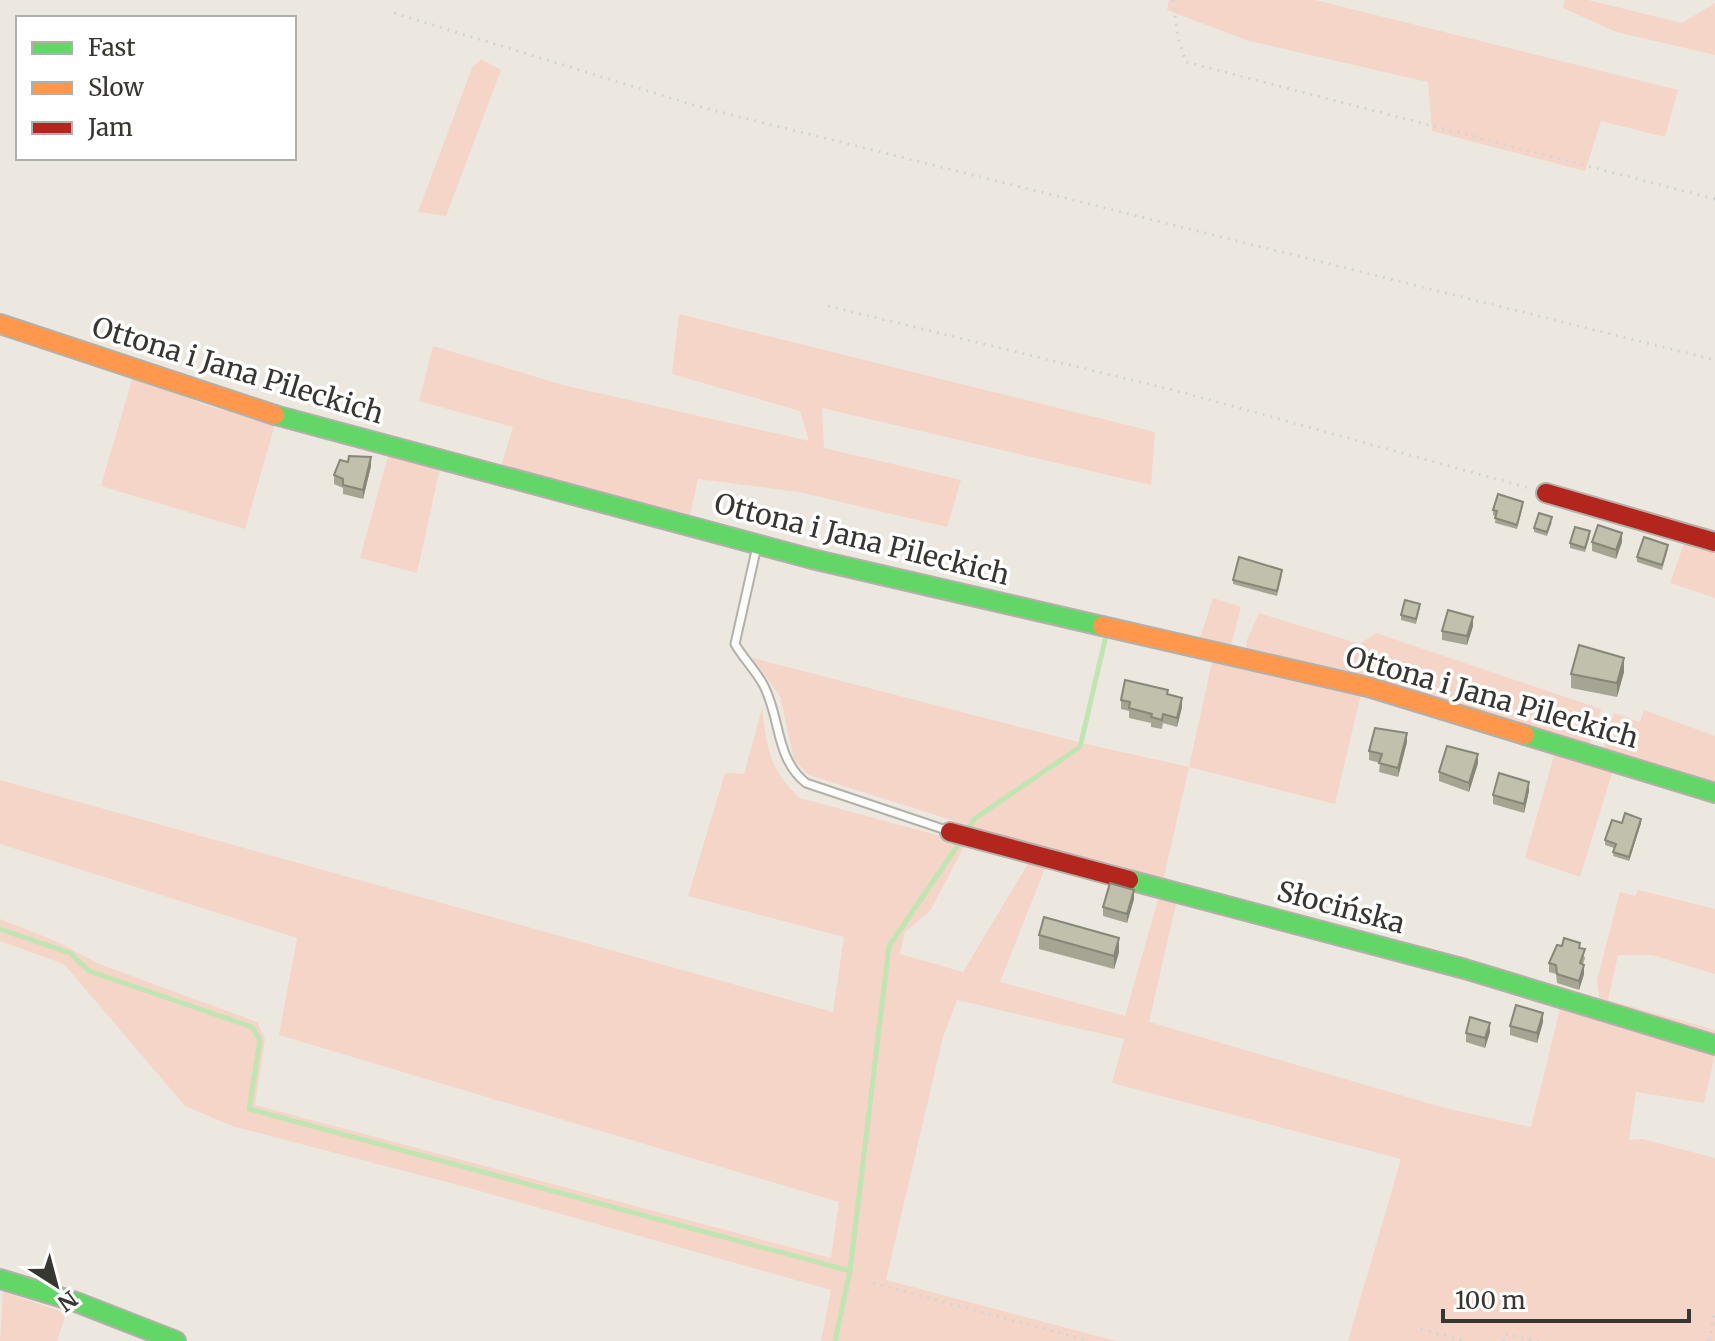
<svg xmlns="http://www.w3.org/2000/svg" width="1715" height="1341" viewBox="0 0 1715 1341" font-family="Merriweather,serif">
	<rect width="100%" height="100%" fill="#ece8df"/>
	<!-- green -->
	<g fill="#f4d5c8">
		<polygon points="1169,0 1315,0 1678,90 1665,137 1601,121 1585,171 1432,131 1428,82 1249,41 1167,10"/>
		<polygon points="1564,0 1588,0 1682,23 1715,3 1715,55 1616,32 1563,8"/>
		<polygon points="481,59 501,70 446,216 418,212 472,68"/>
		<polygon points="679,314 1155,432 1151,485 822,408 824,448 961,480 947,527 799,492 698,479 690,515 501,466 513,427 419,401 433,346 563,385 809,441 800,411 672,374"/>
		<polygon points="133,376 205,405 275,424 245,529 101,486"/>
		<polygon points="389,453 440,468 417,573 360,558"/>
		<polygon points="1685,541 1715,548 1715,598 1670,583"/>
		<polygon points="1213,598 1241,607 1230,649 1199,641"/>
		<polygon points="1259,613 1360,644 1376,633 1601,709 1589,747 1246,653 1247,640"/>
		<polygon points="752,658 1082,743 1189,767 1212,662 1361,694 1335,804 1189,767 1163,881 1011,839 809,775 794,760 780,696"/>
		<path d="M 762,708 C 767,748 769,770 800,798 L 966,843 L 930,911 L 905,932 L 900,954 L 963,972 L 1029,862 L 1047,863 L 1000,982 L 1125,1016 L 1159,896 L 1176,904 L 1149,1022 L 1445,1108 L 1531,1127 L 1561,1005 L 1715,1054 L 1704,1103 L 1636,1092 L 1629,1140 L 1642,1139 L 1715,1158 L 1715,1341 L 1348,1341 L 1401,1159 L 1112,1083 L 1124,1039 L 957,1000 L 943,1037 L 886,1280 L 1116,1341 L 821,1341 L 831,1290 L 462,1186 L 232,1126 L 185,1106 L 64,964 L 0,941 L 0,919 L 58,942 L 99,964 L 257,1022 L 265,1039 L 255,1105 L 831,1258 L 839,1202 L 279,1035 L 297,938 L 0,844 L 0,780 L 833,1012 L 844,937 L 688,896 L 725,773 L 744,774 Z"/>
		<polygon points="1644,710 1715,736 1715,782 1603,751 1614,713 1640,722"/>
		<polygon points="1555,752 1613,770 1580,877 1525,858"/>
		<polygon points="1638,890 1715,909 1715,974 1652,955 1618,955 1608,1000 1715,1030 1715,1040 1600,1003 1597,980 1620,892 1635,896"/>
		<polygon points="3,1292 66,1313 57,1341 0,1341"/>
	</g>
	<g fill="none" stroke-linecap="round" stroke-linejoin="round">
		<!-- stream -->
		<g stroke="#c1e5b2" stroke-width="5">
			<polyline points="968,830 974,819 1080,747 1105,640"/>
			<polyline points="0,929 70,953 89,971 252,1027 260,1040 249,1109 850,1271 835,1341"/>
			<polyline points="850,1271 889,946 960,842"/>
		</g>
		<!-- lane casing -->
		<g stroke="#b3b0a9" stroke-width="11">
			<path id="lane" d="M 757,546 L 735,644 C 743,658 757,672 764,686 C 781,719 775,758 806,783 L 946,830"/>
		</g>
		<!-- fast casing -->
		<g stroke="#b3b0a9" stroke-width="22">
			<g id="fast">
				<polyline points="275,415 812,559 1102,626"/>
				<polyline points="1525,735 1715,793"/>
				<polyline points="1129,880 1465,969 1715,1045"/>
				<polyline points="0,1279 76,1302 176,1341"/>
			</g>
		</g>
		<!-- slow casing -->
		<g stroke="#b3b0a9" stroke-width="22">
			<g id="slow">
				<polyline points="0,324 275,415"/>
				<polyline points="1102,626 1368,687 1525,735"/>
			</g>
		</g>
		<!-- jam casing -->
		<g stroke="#b3b0a9" stroke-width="22">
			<g id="jam">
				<polyline points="1546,493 1715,542"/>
				<polyline points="950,832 1129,880"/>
			</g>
		</g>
		<!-- path -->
		<g stroke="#d6d4d2" stroke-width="3" stroke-dasharray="2 6" stroke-linecap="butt">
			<polyline points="1173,0 1178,38 1186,62 1715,199"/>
			<polyline points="394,13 700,107 1715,360"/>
			<polyline points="828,306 1181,392 1529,488"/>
			<polyline points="873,1283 1090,1341"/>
			<polyline points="1421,1329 1465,1341"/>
			<polyline points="1503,1341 1505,1334 1539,1341"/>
			<polyline points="1709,1341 1715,1312"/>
		</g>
		<!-- lane -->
		<use href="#lane" stroke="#fcfcfa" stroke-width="7"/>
		<!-- fast -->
		<use href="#fast" stroke="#63d668" stroke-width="18"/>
		<!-- slow -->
		<use href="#slow" stroke="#ff974d" stroke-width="18"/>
		<!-- jam -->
		<use href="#jam" stroke="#b3261e" stroke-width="18"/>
	</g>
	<!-- wall -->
	<g fill="#a6a594">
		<polygon points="371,466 363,499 343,494 343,488 334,484 334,475"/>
		<polygon points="1523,506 1517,529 1495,523 1496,516 1493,515 1493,510"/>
		<polygon points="1552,522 1547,536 1534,532 1534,528"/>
		<polygon points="1590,536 1585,552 1570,548 1570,543"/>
		<polygon points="1592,542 1622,542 1616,559 1592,551"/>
		<polygon points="1668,549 1662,570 1637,562 1637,557"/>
		<polygon points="1282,575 1277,596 1233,584 1233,580"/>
		<polygon points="1420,608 1416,624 1401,620 1401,615"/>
		<polygon points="1473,626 1467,645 1442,640 1442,631"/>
		<polygon points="1624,672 1617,697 1571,688 1571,674"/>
		<polygon points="1168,694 1182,707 1177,727 1163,723 1162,729 1151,727 1151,723 1129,718 1129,711 1121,709 1121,700"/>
		<polygon points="1407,742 1398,777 1379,772 1380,763 1369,760 1369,751"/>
		<polygon points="1478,763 1469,792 1439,781 1439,772"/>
		<polygon points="1529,791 1524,813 1493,804 1493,795"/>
		<polygon points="1622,823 1641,823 1629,861 1613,856 1614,848 1605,845 1605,840"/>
		<polygon points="1134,899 1127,923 1103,916 1103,907"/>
		<polygon points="1039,935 1119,952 1114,969 1039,949"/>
		<polygon points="1562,946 1580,948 1585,958 1583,964 1584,974 1579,990 1557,983 1556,974 1549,972 1549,963"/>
		<polygon points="1543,1022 1537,1043 1510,1035 1510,1026"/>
		<polygon points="1490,1032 1485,1048 1466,1042 1466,1033"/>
	</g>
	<!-- shaded-wall -->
	<g fill="#878678">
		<polygon points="371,457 371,466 363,499 363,490"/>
		<polygon points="1622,533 1622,542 1616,559 1616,550"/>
		<polygon points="1473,617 1473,626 1467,645 1467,636"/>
		<polygon points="1624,658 1624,672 1617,697 1617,683"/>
		<polygon points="1182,698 1182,707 1177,727 1177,718"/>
		<polygon points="1407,733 1407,742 1398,777 1398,768"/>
		<polygon points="1478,754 1478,763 1469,792 1469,783"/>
		<polygon points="1529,782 1529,791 1524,813 1524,804"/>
		<polygon points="1641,819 1641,823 1629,861 1629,857"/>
		<polygon points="1134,890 1134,899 1127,923 1127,914"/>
		<polygon points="1119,938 1119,952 1114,969 1114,956"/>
		<polygon points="1584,965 1584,974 1579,990 1579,981"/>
		<polygon points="1543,1013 1543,1022 1537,1043 1537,1033"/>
		<polygon points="1490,1023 1490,1032 1485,1048 1485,1038"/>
	</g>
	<!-- building -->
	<g fill="#c1c0ac" stroke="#878678" stroke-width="2">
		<polygon points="349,456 371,457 363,490 343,485 343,479 334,475 340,460 348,462"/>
		<polygon points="1498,494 1523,502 1517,525 1495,518 1497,511 1493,510"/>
		<polygon points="1539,513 1552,517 1547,532 1534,528"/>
		<polygon points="1598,525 1622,533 1616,550 1592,542"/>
		<polygon points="1575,527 1590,531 1585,548 1570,543"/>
		<polygon points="1644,537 1668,545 1662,565 1637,557"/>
		<polygon points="1239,557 1282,570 1277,591 1233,580"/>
		<polygon points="1405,600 1420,604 1416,619 1401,615"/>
		<polygon points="1448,610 1473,617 1467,636 1442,631"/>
		<polygon points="1579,645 1624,658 1617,683 1571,674"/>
		<polygon points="1125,680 1168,690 1167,694 1182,698 1177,718 1163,714 1162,720 1151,717 1152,714 1129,708 1130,702 1121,700"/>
		<polygon points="1375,728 1407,733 1398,768 1379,763 1382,754 1369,751"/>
		<polygon points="1447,746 1478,754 1469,783 1439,772"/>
		<polygon points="1499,773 1529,782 1524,804 1493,795"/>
		<polygon points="1625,813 1641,819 1629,857 1613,852 1616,844 1605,840 1612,820 1622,823"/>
		<polygon points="1110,883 1134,890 1127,914 1103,907"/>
		<polygon points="1044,917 1119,938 1114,956 1039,935"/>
		<polygon points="1564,938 1580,943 1579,948 1585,949 1580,963 1584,965 1579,981 1557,974 1556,965 1549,963 1557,945 1562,946"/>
		<polygon points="1516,1005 1543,1013 1537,1033 1510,1026"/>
		<polygon points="1470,1017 1490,1023 1485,1038 1466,1033"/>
	</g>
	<g text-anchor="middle" stroke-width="7" stroke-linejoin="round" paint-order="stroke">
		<!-- street labels -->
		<g font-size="28" fill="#383630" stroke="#fff">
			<text transform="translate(238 370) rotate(17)" y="10">Ottona i Jana Pileckich</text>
			<text transform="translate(862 539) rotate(14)" y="10">Ottona i Jana Pileckich</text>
			<text transform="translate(1492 697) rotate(16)" y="10">Ottona i Jana Pileckich</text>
			<text transform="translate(1341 907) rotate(15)" y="10">Słocińska</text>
		</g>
	</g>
	<!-- legend -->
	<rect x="16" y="16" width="280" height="144" fill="#ffffff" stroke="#afafac" stroke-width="2"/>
	<rect x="32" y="42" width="40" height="12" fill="#63d668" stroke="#afafac" stroke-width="2"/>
	<text x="88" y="56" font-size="24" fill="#383630">Fast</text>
	<rect x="32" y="82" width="40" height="12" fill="#ff974d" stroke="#afafac" stroke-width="2"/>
	<text x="88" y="96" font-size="24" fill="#383630">Slow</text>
	<rect x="32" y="122" width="40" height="12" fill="#b3261e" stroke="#afafac" stroke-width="2"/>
	<text x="88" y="136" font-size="24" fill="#383630">Jam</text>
	<!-- north arrow -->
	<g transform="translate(56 1285) rotate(144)" stroke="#ffffff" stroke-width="6" paint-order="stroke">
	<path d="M0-6L14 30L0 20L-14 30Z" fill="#383630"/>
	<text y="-12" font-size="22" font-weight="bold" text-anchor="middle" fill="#383630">N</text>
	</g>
	<!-- scale -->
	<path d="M1443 1309v12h246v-12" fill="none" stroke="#383630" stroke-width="4"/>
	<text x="1455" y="1309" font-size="24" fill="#383630" stroke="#ffffff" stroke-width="6" paint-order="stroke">100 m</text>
</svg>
